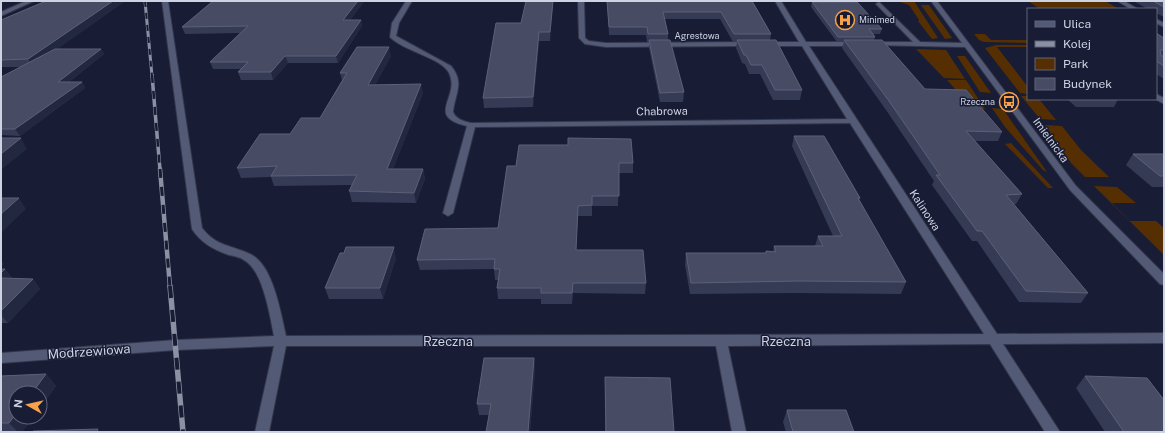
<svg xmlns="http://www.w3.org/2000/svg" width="1165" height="433" viewBox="0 0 1165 433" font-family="'Public Sans',sans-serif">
	<rect width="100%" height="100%" fill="#181c34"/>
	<!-- green -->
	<g fill="#552f01">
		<polygon points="897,1 914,1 938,38 932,39 918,21 919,20 909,5"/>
		<polygon points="1028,1 1105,1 1119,9 1040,9"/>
		<polygon points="921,5 929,5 952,38 945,39"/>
		<polygon points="974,34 985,34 991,40 1028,40 1028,43 984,42 979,40"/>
		<polygon points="996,45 1028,45 1028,47 997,47 1028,87 1028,94 1020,93 985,48"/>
		<polygon points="916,49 946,50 965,79 944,78"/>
		<polygon points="957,56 965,56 991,93 980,92"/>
		<polygon points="947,80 966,80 985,109 972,108"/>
		<polygon points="1021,96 1028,96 1028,99 1039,99 1056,120 1040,119"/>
		<polygon points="992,108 1003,109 1047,172 1043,170 1005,127"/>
		<polygon points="1045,125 1062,126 1081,150 1109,177 1085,177 1071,163"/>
		<polygon points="1011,143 1053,188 1048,188 1005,144"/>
		<polygon points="1094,186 1117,187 1136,203 1112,203 1130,221 1156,221 1164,228 1164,255"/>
	</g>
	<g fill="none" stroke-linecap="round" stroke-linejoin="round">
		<!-- minor casing -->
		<g stroke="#34374b" stroke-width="2">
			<g id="minor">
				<polygon points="26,1 34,1 1,16 1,12"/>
				<path d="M 162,1 L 168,1 L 202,228 C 217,247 231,245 250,254 C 273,264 281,314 286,336 L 984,334 L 850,123 L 475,127 L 453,213 L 448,216 L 443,213 L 467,126 C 424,116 461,97 449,73 C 442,58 403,51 390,37 L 392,23 L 406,1 L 412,1 L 399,23 L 396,36 L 451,66 C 465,83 455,93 453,112 C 456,119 463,121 471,123 L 847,119 L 802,46 L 766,46 L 763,44 L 766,42 L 799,42 L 775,1 L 781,1 L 806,42 L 856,42 L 859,44 L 856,46 L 809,46 L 997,334 L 1164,333 L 1164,343 L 1003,344 L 1060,432 L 1045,432 L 990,344 L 728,346 L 746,432 L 732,432 L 716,346 L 286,346 L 269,432 L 255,432 L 274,346 L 176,350 L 1,363 L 1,353 L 176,340 L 274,336 C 270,316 263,270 244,260 C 240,257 234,256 229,255 C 214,250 201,243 192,229 Z"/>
				<polygon points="578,1 584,1 585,38 589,41 606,43 750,42 753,44 750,46 606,47 585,44 579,38"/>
				<polygon points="931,1 937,1 1076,186 1164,274 1164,285 1160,284 1070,190 965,47 870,45 870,43 872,42 913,42 877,5 876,4 879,2 920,42 962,43"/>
				<polygon points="1117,1 1124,1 1138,9 1131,9"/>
				<polygon points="1156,19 1164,23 1164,27 1156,23"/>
				<polygon points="1156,94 1164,98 1164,104 1155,99"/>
			</g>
		</g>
		<!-- minor -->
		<use href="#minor" fill="#535a76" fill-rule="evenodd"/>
		<!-- rail-far3 casing -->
		<g stroke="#8b90a3" stroke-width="3">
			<polyline id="rail-far3" points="145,1 152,76"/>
		</g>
		<!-- rail-far2 casing -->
		<g stroke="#8b90a3" stroke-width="3.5">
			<polyline id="rail-far2" points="152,75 160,170"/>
		</g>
		<!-- rail-far1 casing -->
		<g stroke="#8b90a3" stroke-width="4.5">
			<polyline id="rail-far1" points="160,169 170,287"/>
		</g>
		<!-- rail casing -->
		<g stroke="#8b90a3" stroke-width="5.5">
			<polyline id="rail" points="170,286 183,432"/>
		</g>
		<!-- rail-far3 -->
		<use href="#rail-far3" stroke="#181c34" stroke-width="2" stroke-dasharray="6" stroke-linecap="butt"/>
		<!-- rail-far2 -->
		<use href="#rail-far2" stroke="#181c34" stroke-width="2.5" stroke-dasharray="8" stroke-linecap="butt"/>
		<!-- rail-far1 -->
		<use href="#rail-far1" stroke="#181c34" stroke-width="3" stroke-dasharray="9" stroke-linecap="butt"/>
		<!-- rail -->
		<use href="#rail" stroke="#181c34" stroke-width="4" stroke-dasharray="12" stroke-linecap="butt"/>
	</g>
	<!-- wall -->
	<g fill="#363b55">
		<polygon points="46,1 125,1 57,49 101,49 104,54 69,82 82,82 85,88 20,136 1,135 1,77 21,67 1,67 1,20"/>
		<polygon points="213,1 363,1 363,3 350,20 361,20 362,26 338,63 288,63 273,80 241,80 238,72 241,69 213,69 210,62 240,33 185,34 182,27"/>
		<polygon points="553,1 550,41 539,41 533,107 484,108 483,98 521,23"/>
		<polygon points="607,1 752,1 771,34 770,40 802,90 800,100 773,100 760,74 749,74 745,64 742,63 736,48 737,42 733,42 720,19 665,19 668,34 668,40 684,92 683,102 660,102 649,48 649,42 647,42 646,35 609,35"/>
		<polygon points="1133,1 1164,1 1164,17 1156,13 1156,9 1148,9"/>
		<polygon points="812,2 882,29 880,34 873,34 875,37 874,40 925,89 1002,132 998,141 974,141 1022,194 1016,204 1014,204 1088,293 1081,303 1019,302 977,241 972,241 932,185 934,181 886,110 842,48 844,42 837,42 811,7"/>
		<polygon points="1156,33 1164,38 1164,79 1156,74"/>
		<polygon points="391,56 375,85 423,93 393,169 423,169 425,179 416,203 352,202 349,191 352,185 274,186 271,177 241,178 237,168 290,134 320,118 342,80 340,73"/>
		<polygon points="1067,99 1118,99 1114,107 1076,107"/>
		<polygon points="794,136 860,198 859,200 906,282 901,294 796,293 690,294 685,265 686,253 765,253 766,251 773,252 774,246 815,246 818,236 833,236 792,146"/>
		<polygon points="519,145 633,163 633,173 619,173 618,206 592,206 592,216 578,216 576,250 646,283 645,294 573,293 572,304 541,304 541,299 498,299 497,288 499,280 495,280 494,269 420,270 417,260 498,228 516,166"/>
		<polygon points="1133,154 1164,154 1164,187 1152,187 1126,165"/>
		<polygon points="344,253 396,258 383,299 329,299 325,288"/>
		<polygon points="1,269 5,269 12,278 33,279 40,289 8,323 1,323"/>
		<polygon points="534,358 535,370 530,432 486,432 489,415 479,415 477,404"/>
		<polygon points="46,374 56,386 40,408 40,393 16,417 33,417 22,432 1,432 1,376"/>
		<polygon points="1085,376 1164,432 1105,432 1076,388"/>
		<polygon points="605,377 674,432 605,432"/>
		<polygon points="787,410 854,432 786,432 783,422"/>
	</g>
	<!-- shaded-wall -->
	<g fill="#232841">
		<polygon points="113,1 125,1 32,67 28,59"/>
		<polygon points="358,1 363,1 363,3 345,26 343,20"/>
		<polygon points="553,1 550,41 550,32"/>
		<polygon points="361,20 362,26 338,63 336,56"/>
		<polygon points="539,32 539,41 533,107 533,97"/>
		<polygon points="389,47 391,56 370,94 368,85"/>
		<polygon points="101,49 104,54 61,88 58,82"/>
		<polygon points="285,56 288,63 273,80 271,72"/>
		<polygon points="82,82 85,88 20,136 15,129"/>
		<polygon points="421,84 423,93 389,179 387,169"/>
		<polygon points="21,138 27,149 1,170 1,154"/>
		<polygon points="423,169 425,179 416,203 414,193"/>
		<polygon points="19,198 26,209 1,233 1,214"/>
		<polygon points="578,206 578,216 576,260 576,250"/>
		<polygon points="394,247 396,258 383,299 380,288"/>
		<polygon points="1,261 4,264 1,267"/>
		<polygon points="5,269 13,279 1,284 1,273"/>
		<polygon points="33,279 40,289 8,323 1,315 1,311"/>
		<polygon points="534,358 535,370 530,432 528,432"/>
		<polygon points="46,374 56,386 40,408 40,393 32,393"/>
		<polygon points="16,414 16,417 33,417 22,432 18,432 9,423"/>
	</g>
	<!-- building -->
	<g fill="#474c64" stroke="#5c6178">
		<polygon points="46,1 113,1 28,59 1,60 1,20"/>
		<polygon points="213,1 358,1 343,20 361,20 336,56 285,56 271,72 238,72 248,62 210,62 248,26 182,27"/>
		<polygon points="526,1 553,1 550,32 539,32 533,97 483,98 496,23 521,23"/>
		<polygon points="607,1 752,1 771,34 734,34 721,12 663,12 668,34 648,34 647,27 609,27"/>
		<polygon points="1153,1 1164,1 1164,7"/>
		<polygon points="812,2 857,2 882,29 869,29 875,37 838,37"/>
		<polygon points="1156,33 1164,38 1164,50 1160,50 1161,56 1164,56 1164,66 1156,61"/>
		<polygon points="649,40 670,40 684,92 660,93"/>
		<polygon points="737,40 776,40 802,90 775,90 762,65 751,65 746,55 744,55"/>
		<polygon points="844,40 882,40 925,89 966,90 1002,132 966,131 1022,194 1006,195 1088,293 1026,291 982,231 977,231 936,175 940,175 889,101"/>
		<polygon points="357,47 389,47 368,85 421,84 387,169 423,169 414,193 349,191 357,175 271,176 277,166 237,168 260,134 290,134 301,118 320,118 347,73 340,73"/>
		<polygon points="55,49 101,49 58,82 82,82 15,129 1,129 1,77"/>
		<polygon points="794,136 824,136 860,198 858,198 906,282 800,281 691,283 686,253 766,253 766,251 776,252 774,246 823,246 818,236 842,236"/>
		<polygon points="1,138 21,138 1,154"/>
		<polygon points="568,138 631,139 633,163 619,163 619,196 592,196 592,205 578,206 576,250 643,250 646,283 573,283 572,293 541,293 541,288 497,288 500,269 494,269 495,259 417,260 425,229 498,228 507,166 516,166 519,145 568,145"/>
		<polygon points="1133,154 1164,154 1164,176 1160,176"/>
		<polygon points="1,198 19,198 1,214"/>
		<polygon points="346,247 394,247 380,288 325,288 340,253 344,253"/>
		<polygon points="1,269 5,269 1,273"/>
		<polygon points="1,278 33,279 1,311"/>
		<polygon points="484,358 534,358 528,432 486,432 491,404 477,404"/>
		<polygon points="46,374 32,393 16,393 16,414 9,423 1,423 1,376"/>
		<polygon points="1085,376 1147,378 1164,400 1164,432 1124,432"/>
		<polygon points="605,377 670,378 674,432 606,432"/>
		<polygon points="787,410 846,410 854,432 793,432"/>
		<polygon points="98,429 97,432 32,432 33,431"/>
	</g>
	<!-- icons -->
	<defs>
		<g id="hospital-ring" transform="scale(1)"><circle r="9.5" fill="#181c34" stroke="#f7a149" stroke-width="1.5"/><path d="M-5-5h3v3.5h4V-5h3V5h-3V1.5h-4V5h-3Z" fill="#f7a149"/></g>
		<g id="bus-ring" transform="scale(1)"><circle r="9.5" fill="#181c34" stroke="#f7a149" stroke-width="1.5"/><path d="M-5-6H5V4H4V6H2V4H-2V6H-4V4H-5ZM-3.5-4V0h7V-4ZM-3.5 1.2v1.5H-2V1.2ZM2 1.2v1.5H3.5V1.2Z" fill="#f7a149"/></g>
	</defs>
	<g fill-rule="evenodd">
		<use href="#hospital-ring" x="845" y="20"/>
		<use href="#bus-ring" x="1009" y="102"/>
	</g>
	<g text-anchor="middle" stroke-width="3" stroke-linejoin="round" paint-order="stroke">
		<!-- far-poi labels -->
		<g font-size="9" fill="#ced3e3" stroke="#181c34" text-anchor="start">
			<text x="859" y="23">Minimed</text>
			<text x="995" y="105" text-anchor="end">Rzeczna</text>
		</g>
		<!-- far-street labels -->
		<g font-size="9" fill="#ced3e3" stroke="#181c34">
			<text x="697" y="39">Agrestowa</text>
		</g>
		<!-- street labels -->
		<g font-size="11" fill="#ced3e3" stroke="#181c34">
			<text transform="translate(662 111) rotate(-1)" y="4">Chabrowa</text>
			<text transform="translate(1051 140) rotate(54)" y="4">Imielnicka</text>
			<text transform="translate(925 210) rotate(57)" y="4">Kalinowa</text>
		</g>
		<!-- near-street labels -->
		<g font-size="13" fill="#ced3e3" stroke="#181c34">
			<text x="448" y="346">Rzeczna</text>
			<text x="786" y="346">Rzeczna</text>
			<text transform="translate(89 351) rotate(-4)" y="5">Modrzewiowa</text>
		</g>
	</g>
	<!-- border -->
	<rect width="1165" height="433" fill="none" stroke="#ced3e3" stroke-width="4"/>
	<!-- legend -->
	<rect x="1027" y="8" width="130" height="92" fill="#181c34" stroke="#61657a"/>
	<rect x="1035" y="21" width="20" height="6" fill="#535a76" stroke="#61657a"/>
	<text x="1063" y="28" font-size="12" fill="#ced3e3">Ulica</text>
	<rect x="1035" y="41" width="20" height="6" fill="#8b90a3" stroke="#61657a"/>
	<text x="1063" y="48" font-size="12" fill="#ced3e3">Kolej</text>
	<rect x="1035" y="58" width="20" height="12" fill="#552f01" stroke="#61657a"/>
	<text x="1063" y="68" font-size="12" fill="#ced3e3">Park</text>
	<rect x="1035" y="78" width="20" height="12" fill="#474c64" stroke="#61657a"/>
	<text x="1063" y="88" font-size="12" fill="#ced3e3">Budynek</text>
	<!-- north arrow -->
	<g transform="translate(28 405) rotate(278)"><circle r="19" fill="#181c34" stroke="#61657a"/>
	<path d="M0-3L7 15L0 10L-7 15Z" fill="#f7a149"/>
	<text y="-6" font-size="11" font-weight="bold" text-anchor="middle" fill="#ced3e3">N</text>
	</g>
</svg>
